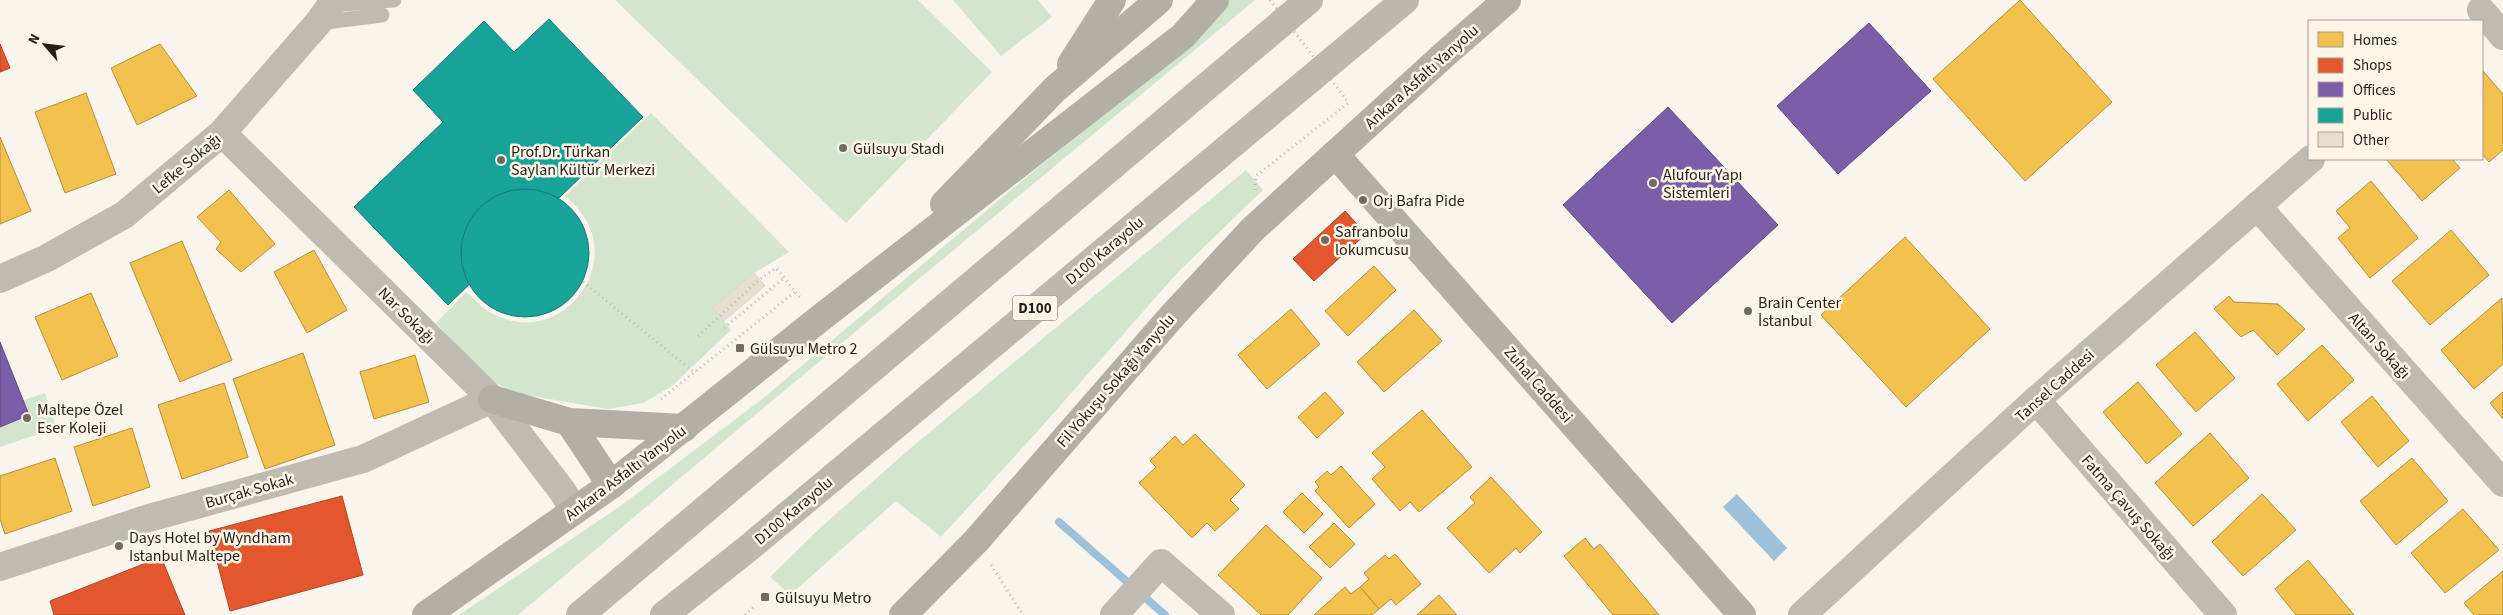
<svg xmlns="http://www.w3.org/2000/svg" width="2503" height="615" viewBox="0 0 2503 615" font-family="'Source Sans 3',sans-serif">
	<rect width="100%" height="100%" fill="#f9f4ec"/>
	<!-- green -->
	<g fill="#d3e6cd">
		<polygon points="615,0 918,0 992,72 846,223"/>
		<polygon points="953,0 1038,0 1052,17 1001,56"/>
		<polygon points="1225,0 1255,0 755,415 518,615 459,615 619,507 761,400 1024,179 1182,51"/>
		<path d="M 651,113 L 789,252 L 754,273 L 713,307 L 731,330 L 672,386 L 643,403 L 608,409 L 514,393 L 490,380 L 436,323 L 466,292 C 473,297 479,305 486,310 C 560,358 639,255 565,196 Z"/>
		<polygon points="1246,170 1263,190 1178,272 1036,433 941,537 896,501 790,595 770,577 819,529 913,446"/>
		<polygon points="45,393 56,428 0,447 0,408"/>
	</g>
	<!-- water -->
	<polygon fill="#9ec1da" points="1737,494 1787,548 1774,561 1723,507"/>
	<!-- homes -->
	<g fill="#f2c14e" stroke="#b4903e">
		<polygon points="2020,0 2112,102 2025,181 1933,79"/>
		<polygon points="160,44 197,96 137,125 111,68"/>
		<polygon points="2483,71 2503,94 2503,150 2489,162 2482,154"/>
		<polygon points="86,93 116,174 65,193 35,112"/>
		<polygon points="0,137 31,211 0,224"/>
		<polygon points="2386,159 2452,159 2460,168 2422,201"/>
		<polygon points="2371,181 2418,238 2370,278 2338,238 2350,228 2336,211"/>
		<polygon points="229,190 275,244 241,272 216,249 221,242 197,217"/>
		<polygon points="2451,230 2489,275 2430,325 2392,281"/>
		<polygon points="1905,237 1990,329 1906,407 1821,315"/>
		<polygon points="182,241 232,360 180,382 130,263"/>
		<polygon points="314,250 347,310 307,333 274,272"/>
		<polygon points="1374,266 1396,290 1348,336 1325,311"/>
		<polygon points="91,293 118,356 62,380 35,317"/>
		<polygon points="2229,296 2234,302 2278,304 2305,329 2277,355 2253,330 2241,337 2214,309"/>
		<polygon points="2502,298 2503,364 2474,389 2441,350"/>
		<polygon points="1291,309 1320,344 1267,389 1238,355"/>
		<polygon points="1414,310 1442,341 1384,392 1357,362"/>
		<polygon points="2195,332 2235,378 2196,412 2156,365"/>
		<polygon points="2322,345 2354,380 2308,421 2277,384"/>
		<polygon points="303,353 335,445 265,469 233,379"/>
		<polygon points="415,355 429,402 374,419 360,372"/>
		<polygon points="2138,382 2182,434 2147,464 2103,412"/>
		<polygon points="224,383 248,457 182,479 158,405"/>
		<polygon points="1325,392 1344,413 1317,438 1298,417"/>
		<polygon points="2503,392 2503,419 2490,403"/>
		<polygon points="2372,396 2409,441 2378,467 2341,422"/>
		<polygon points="1422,410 1472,467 1419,512 1410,502 1400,511 1372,479 1385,467 1372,453"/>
		<polygon points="132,428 150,487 93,506 74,447"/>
		<polygon points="2210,433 2249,478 2193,526 2155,483"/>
		<polygon points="1195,434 1245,485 1230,500 1239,509 1215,531 1207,523 1192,538 1139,483 1156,467 1150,461 1175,436 1183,445"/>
		<polygon points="55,458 72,511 5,534 0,519 0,476"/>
		<polygon points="2412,458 2448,501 2396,545 2360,501"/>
		<polygon points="1341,466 1375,504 1349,528 1315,491 1319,487 1315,482 1327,471 1331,475"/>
		<polygon points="1491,477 1542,532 1520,553 1516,548 1489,573 1447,528 1475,503 1470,497"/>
		<polygon points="1302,493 1323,514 1304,533 1283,512"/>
		<polygon points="2262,494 2296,530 2243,576 2212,542"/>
		<polygon points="2463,509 2499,550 2445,593 2411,553"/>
		<polygon points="1334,523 1355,544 1330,568 1309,547"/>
		<polygon points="1266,525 1322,578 1288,615 1261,615 1218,575"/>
		<polygon points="1585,538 1594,549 1600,544 1659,615 1613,615 1564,556"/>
		<polygon points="1395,554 1421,584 1396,605 1391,599 1379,609 1360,587 1369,579 1364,573 1385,555 1389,559"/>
		<polygon points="2308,560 2354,615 2296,615 2275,589"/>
		<polygon points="2503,571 2503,615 2474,615 2464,603"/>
		<polygon points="1345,587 1351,594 1360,587 1379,609 1372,615 1314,615"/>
		<polygon points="1439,595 1457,615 1417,615"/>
	</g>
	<!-- shops -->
	<g fill="#e4572e" stroke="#aa4628">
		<polygon points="0,44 10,68 0,72"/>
		<polygon points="1345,211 1366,234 1314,281 1293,259"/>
		<polygon points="342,496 363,575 230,611 209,531"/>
		<polygon points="161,557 185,615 54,615 50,601"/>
	</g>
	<!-- offices -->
	<g fill="#7b5ea7" stroke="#614b7d">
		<polygon points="1869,23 1931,91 1838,174 1777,106"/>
		<polygon points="1668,107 1778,225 1672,323 1563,205"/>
		<polygon points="0,342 29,415 0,427"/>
	</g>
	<!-- public -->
	<g fill="#17a398" stroke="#1b7b72">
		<polygon points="549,19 643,117 448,305 354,207 443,122 413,90 484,21 514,52"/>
		<circle cx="525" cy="253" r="64"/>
	</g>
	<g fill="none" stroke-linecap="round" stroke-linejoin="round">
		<!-- stream -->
		<polyline stroke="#9ec1da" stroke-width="8" points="1059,522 1165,615"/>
	</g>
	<!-- building -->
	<polygon fill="#e6decf" stroke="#dbd6d0" points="754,273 765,286 724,321 712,308"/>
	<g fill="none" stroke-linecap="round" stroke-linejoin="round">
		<!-- path -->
		<g stroke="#bebcb5" stroke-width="3" stroke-dasharray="1 4" stroke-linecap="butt">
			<polyline points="1255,190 1256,176 1348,103"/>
			<polyline points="583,282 695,373"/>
			<polyline points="724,328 784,278"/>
			<polyline points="698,336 760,279 776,268 802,300"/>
			<polyline points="661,399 795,292"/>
			<polyline points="991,565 1023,615"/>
			<polyline points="745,615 756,605"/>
		</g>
		<!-- lane -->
		<g stroke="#bebcb2" stroke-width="15">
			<polyline points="331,5 394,0"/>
			<polyline points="318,23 382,15"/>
		</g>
		<!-- street -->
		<g stroke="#bebcb2" stroke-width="28">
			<polyline points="2481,10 2503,36"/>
			<polyline points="222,133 492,399 563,492 574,511"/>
			<polyline points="2257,206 2503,483"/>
			<polyline points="0,279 47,258 124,215 222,133 318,23 331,5 332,0"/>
			<polyline points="2036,400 2223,615"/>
			<polyline points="0,567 149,518 363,459 492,399"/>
			<polyline points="1114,615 1161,563 1221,615"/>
			<polyline points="1802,615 2036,400 2311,159"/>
		</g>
		<!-- secondary -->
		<g stroke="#b2b0a5" stroke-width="28">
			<polyline points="1071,64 1112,0"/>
			<polyline points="1335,154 1742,615"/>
			<polyline points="944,204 1055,89 1159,0"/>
			<polyline points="492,399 569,422 684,428"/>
			<polyline points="569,422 611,485"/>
			<polyline points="426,615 611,485 818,320 1183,36 1215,0"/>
			<polyline points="903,615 976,541 1173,315 1253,229 1445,54 1507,0"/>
		</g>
		<!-- highway -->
		<g stroke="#bbb8ac" stroke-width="28">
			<polyline points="580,615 1309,0"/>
			<polyline points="664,615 746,550 1405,0"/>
		</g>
		<!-- path-bridge -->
		<polyline stroke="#bebcb5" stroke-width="3" stroke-dasharray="1 4" stroke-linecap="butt" points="1270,0 1348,102"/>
	</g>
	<!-- markers -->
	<g fill="#6e6a64" stroke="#fef5e7" stroke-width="2">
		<circle cx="843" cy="148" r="5"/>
		<circle cx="501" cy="160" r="5"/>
		<circle cx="1653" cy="183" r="5"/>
		<circle cx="1363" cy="200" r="5"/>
		<circle cx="1325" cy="240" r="5"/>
		<circle cx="1748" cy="311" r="5"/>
		<rect x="735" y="343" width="10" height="10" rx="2.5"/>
		<circle cx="27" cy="418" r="5"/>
		<circle cx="119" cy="546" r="5"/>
		<rect x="760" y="592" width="10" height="10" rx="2.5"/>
	</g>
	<g text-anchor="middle" stroke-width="5" stroke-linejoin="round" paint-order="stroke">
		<!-- shield labels -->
		<rect fill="#fef5e7" stroke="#655f58" stroke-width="1" x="1012.5" y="295.5" width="45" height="25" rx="4"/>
		<g font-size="15" font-weight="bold" fill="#231f1a">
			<text x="1035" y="313">D100</text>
		</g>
		<!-- street labels -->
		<g font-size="16" fill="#231f1a" stroke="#fef5e7">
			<text transform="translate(1421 76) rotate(-42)" y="6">Ankara Asfaltı Yanyolu</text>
			<text transform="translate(186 163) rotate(-40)" y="6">Lefke Sokağı</text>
			<text transform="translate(1104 250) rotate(-40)" y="6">D100 Karayolu</text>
			<text transform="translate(407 315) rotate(45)" y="6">Nar Sokağı</text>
			<text transform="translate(2380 345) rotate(48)" y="6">Altan Sokağı</text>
			<text transform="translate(1115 380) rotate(-49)" y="6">Fil Yokuşu Sokağı Yanyolu</text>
			<text transform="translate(1539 384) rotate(49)" y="6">Zuhal Caddesi</text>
			<text transform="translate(2054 385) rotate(-42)" y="6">Tansel Caddesi</text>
			<text transform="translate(625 472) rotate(-37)" y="6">Ankara Asfaltı Yanyolu</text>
			<text transform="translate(249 490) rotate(-16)" y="6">Burçak Sokak</text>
			<text transform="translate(2129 507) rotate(49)" y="6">Fatma Çavuş Sokağı</text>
			<text transform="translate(793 510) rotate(-40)" y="6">D100 Karayolu</text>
		</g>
		<!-- poi labels -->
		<g font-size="16" fill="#231f1a" stroke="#fef5e7" text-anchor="start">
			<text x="853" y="154">Gülsuyu Stadı</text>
			<text x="511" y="157">Prof.Dr. Türkan<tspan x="511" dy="18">Saylan Kültür Merkezi</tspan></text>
			<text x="1663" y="180">Alufour Yapı<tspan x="1663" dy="18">Sistemleri</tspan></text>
			<text x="1373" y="206">Orj Bafra Pide</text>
			<text x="1335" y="237">Safranbolu<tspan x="1335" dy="18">lokumcusu</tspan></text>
			<text x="1758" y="308">Brain Center<tspan x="1758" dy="18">İstanbul</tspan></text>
			<text x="750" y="354">Gülsuyu Metro 2</text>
			<text x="37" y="415">Maltepe Özel<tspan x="37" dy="18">Eser Koleji</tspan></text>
			<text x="129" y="543">Days Hotel by Wyndham<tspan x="129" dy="18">Istanbul Maltepe</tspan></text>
			<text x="775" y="603">Gülsuyu Metro</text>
		</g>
	</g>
	<!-- legend -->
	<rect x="2308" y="20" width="175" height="140" fill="#fef5e7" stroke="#a69f95"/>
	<rect x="2318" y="32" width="25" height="15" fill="#f2c14e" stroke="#a69f95"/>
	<text x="2353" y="45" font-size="15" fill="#231f1a">Homes</text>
	<rect x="2318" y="58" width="25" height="15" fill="#e4572e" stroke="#a69f95"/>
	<text x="2353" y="70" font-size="15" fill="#231f1a">Shops</text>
	<rect x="2318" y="82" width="25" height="15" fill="#7b5ea7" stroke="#a69f95"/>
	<text x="2353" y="95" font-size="15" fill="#231f1a">Offices</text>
	<rect x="2318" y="108" width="25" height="15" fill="#17a398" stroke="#a69f95"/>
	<text x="2353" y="120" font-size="15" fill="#231f1a">Public</text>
	<rect x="2318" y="132" width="25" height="15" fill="#e6decf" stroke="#a69f95"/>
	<text x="2353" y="145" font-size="15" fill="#231f1a">Other</text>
	<!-- north arrow -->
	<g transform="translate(45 45) rotate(298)" stroke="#fef5e7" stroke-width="4" paint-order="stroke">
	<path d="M0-4L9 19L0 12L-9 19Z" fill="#231f1a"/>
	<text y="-8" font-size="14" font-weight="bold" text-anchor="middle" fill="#231f1a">N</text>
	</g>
</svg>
